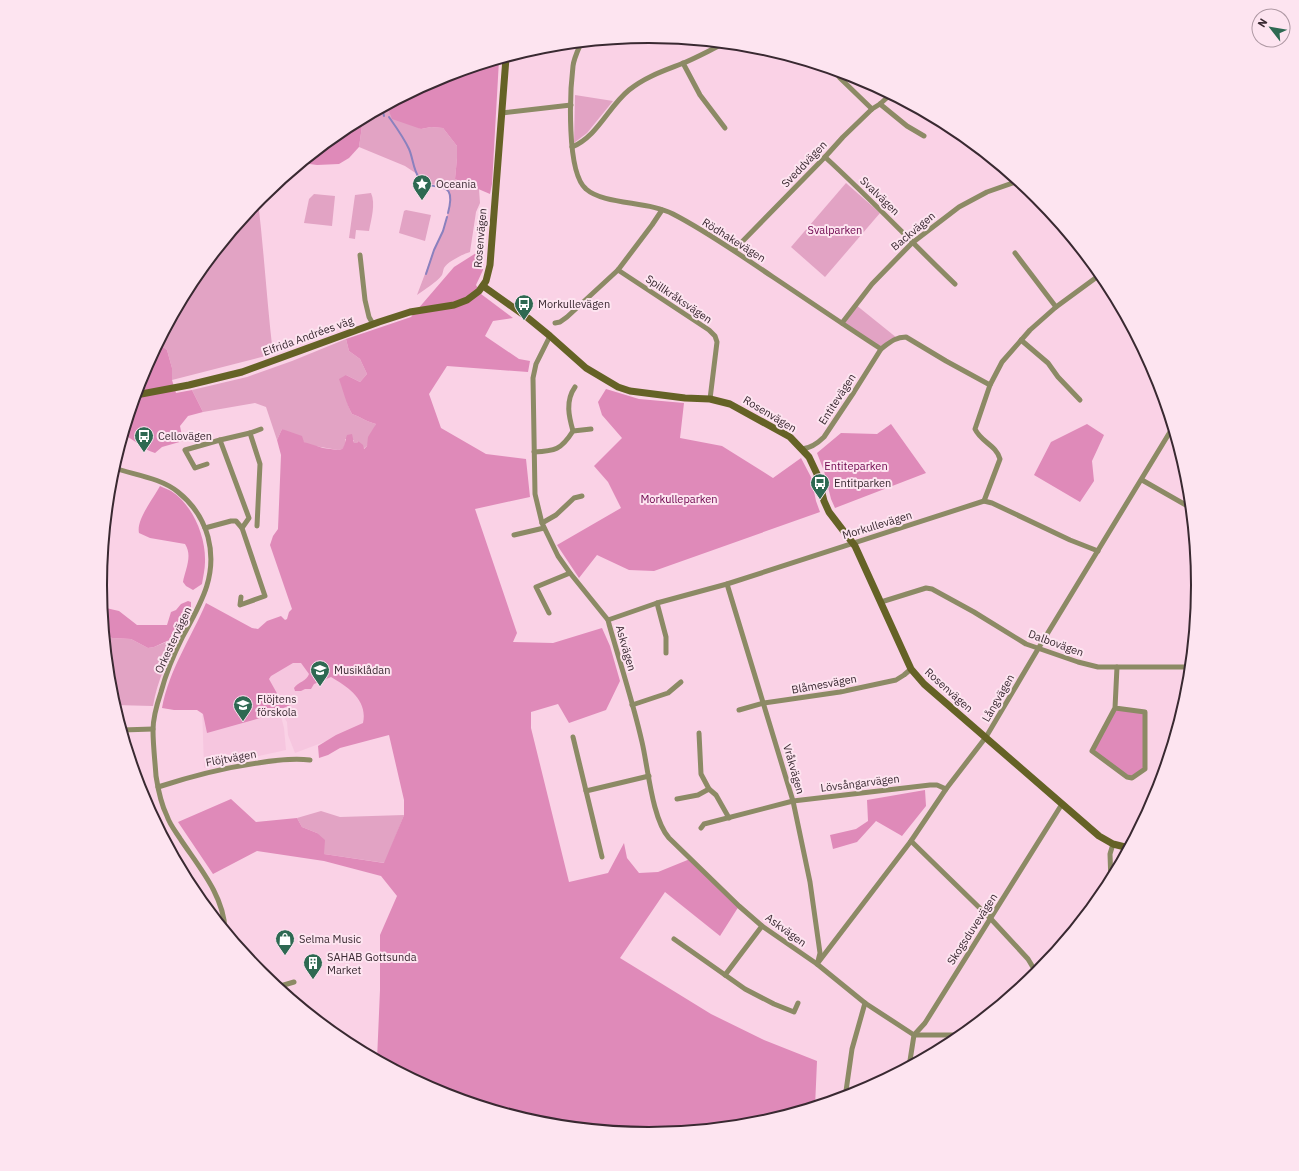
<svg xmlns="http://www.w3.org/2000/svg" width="1299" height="1171" viewBox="0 0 1299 1171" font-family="'IBM Plex Sans',sans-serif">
	<rect width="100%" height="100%" fill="#fad2e6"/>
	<!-- built -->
	<g fill="#f6c6df">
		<polygon points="348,629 390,717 295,753 288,735 287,722 256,672"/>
		<polygon points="250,677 281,716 284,728 286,750 204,768 202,705"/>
	</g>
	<!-- green -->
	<g fill="#e2a3c4">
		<polygon points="575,95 613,101 587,133 574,143"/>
		<path d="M 381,109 L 389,111 L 421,129 L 431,127 L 443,128 L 457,146 L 457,158 L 455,179 L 479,189 L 480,203 L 476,212 L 470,252 C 463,254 447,262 444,268 C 443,270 443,273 442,275 C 437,282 424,290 417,295 L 434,250 L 443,231 L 451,201 L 449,192 L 443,187 L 424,182 L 417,174 L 405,166 L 359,147 L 363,119 C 369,115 375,111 382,115 Z"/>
		<polygon points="846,183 880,213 825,277 791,247"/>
		<path d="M 371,193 C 376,204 371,220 369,231 L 356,230 L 355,239 L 349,238 L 355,195 Z"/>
		<polygon points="314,194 335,196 332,226 304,223 309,199"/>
		<path d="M 258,201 C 264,252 267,303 273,354 L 172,380 L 172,368 L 167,350 L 159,344 L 193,280 Z"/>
		<polygon points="406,210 431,215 425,241 399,233 404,211"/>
		<polygon points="856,305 897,338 881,349 842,323"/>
		<path d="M 346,339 L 349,351 L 360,359 L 367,374 L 360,382 L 346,375 C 345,390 345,401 352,414 C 361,417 367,422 376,424 L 367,446 L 363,449 L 358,441 L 357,443 L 354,443 L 354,440 L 345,439 L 346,445 L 342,449 L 338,450 L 309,445 L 282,429 L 277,440 L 266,407 L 255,403 L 203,412 L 192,390 L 247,377 L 292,361 Z"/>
		<path d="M 105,635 L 112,638 L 131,639 L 148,648 L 154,647 L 178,637 C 168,659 157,681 153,706 L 114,705 L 111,692 Z"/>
		<polygon points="321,811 340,817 404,815 385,863 324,854 317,833 302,827 297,818"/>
	</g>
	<!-- forest -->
	<g fill="#df8ab9">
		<polygon points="499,60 492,184 490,194 455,179 457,158 457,146 443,128 431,127 421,129 392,119 389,111 381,109 439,78"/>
		<polygon points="363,119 359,147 349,158 339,164 317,165 302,163 344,128"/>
		<path d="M 484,248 L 483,270 L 476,285 L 481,294 L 513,318 L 493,321 L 485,336 L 519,359 L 530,361 L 528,372 L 447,366 L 429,394 L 441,428 L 486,454 L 526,459 L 530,497 L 475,509 L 517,633 L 513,642 L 553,643 L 602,628 L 610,646 L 620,681 L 606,710 L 569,723 L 558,704 L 531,712 L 531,728 L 569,882 L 608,873 L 624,843 L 627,858 L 639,873 L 658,872 L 690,859 L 739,906 L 720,936 L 665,892 L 620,958 L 711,1014 L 764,1040 L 817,1061 L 815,1107 L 756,1124 L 649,1135 L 542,1124 L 439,1093 L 377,1060 L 380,990 L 380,935 L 397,896 L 381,876 L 324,861 L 257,851 L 213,874 L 178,822 L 231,799 L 256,822 L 297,818 L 302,827 L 317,833 L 325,840 L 324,854 L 384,863 L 404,815 L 404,800 L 389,735 L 340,748 L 328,755 L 319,758 L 318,746 L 336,735 L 363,723 C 368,700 348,687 331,677 L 314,684 L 311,689 L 305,689 L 301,691 L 295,691 L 294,688 C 298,682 307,681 309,674 L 301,663 L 293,663 L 271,676 L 269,679 L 279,697 L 293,704 L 257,719 L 207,733 L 203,714 L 197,710 L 174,710 L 162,708 C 169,670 191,638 206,603 L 252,628 L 258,629 L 267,621 L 281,616 L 285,620 L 287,619 L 289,612 L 292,609 L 270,545 L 273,536 L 278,529 L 281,455 L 277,440 L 282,429 L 302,436 L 304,442 L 323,448 L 338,450 L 342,449 C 346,444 345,440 347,435 L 352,434 L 354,443 L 357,443 L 358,441 L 363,445 L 364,449 L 367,446 L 368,437 L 376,424 C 367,422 361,417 352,414 C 346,403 343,390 339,379 L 346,375 L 360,382 L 367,374 L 360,359 L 349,351 L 346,339 L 411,317 L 454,267 Z"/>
		<path d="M 159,344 L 167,350 L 172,368 L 172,380 L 176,393 L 192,390 L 203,412 L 188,416 L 180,426 L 183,441 L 162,447 L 155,453 C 144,450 135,440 124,435 L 142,375 Z"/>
		<polygon points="606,389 639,399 684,403 680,438 722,446 773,478 801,458 811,477 816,501 820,512 654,571 629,570 597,555 579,578 557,545 621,508 608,482 594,466 622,438 602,415 598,402"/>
		<polygon points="891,424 926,473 835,508 831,499 824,471 817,453 841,433 877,434"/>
		<polygon points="1087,424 1104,435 1092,461 1094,481 1080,502 1034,475 1051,442"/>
		<path d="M 160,486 C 163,488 168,489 171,491 C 193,505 206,537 205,562 C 205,569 203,577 202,584 L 193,590 L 186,586 L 183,582 C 185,570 193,556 185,544 L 150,538 L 139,533 C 136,520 153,499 160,486 Z"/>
		<polygon points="188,601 191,602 191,613 178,636 154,647 148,648 131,639 112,638 105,635 102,609 106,608 119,611 137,625 167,625 171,612 176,610 181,604"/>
		<polygon points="1115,708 1145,712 1145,769 1132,778 1092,751"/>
		<polygon points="925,790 926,806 902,836 876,821 857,842 833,849 830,835 856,829 868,821 867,800"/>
	</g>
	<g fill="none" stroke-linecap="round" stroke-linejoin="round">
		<!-- stream -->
		<g stroke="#8a81be" stroke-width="2">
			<polyline points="382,108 384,116"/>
			<path d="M 389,117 C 396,127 404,138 409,149 C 413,158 413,169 419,178 C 433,195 458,175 448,213"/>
			<polyline points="426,274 434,250 443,231 447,217"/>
		</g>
		<!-- street -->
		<g stroke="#8c8a65" stroke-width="5">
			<path d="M 581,43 C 578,50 574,58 573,66 C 570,91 566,172 586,189 C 604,205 649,201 673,214 C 708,232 740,255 773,277 C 809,301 844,325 881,349 C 889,343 895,337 906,337 L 946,361 L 990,385"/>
			<polyline points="683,63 700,95 725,128"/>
			<polyline points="834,70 840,78 872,109"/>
			<polyline points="880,104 907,126 924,136"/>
			<polyline points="502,113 571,105"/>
			<path d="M 572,147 C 598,136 608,107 629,90 C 645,77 663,71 681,64 C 696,58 710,50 725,43"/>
			<path d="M 825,157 C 870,198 911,242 955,284"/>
			<polyline points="734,250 825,157 843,137 872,109 880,104 891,94"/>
			<polyline points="1015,253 1056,307"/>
			<polyline points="360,255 365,300 369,317 373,324"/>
			<polyline points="618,270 709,330 715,336 717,342 710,399"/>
			<polyline points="555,323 560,322 567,317 618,270 652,225 662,210"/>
			<polyline points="842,323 872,284 912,243 959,207 987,192 1018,181"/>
			<path d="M 550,336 L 536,364 L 533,378 L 535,494 L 542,523 L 558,556 L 570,573 L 608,620 L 609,624 C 620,663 633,702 642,742 C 648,767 652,819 669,838 L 739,906 L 762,926 L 817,964 L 865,1003 L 914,1035 L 964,1035"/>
			<polyline points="1021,340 1048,363 1058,377 1080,400"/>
			<path d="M 573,431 C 569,417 565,401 575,387"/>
			<polyline points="250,433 260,464 257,526"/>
			<polyline points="220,440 250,433 261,429"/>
			<path d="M 802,449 C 811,448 817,444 824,437 L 854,392 L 881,349"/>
			<path d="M 534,452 C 555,451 561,450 573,431 L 591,429"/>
			<polyline points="207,464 195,468 185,450 220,440 249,518 242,528"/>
			<path d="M 114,468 C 135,475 161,478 178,492 C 193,504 203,519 208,537 C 218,575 201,603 183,636 C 174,654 166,673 161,692 C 157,704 153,718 153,730 C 153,745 155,761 156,776 C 158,789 161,804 167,816 C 170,825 176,832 181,840 C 199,867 224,896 225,930"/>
			<polyline points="1142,480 1191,508"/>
			<path d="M 984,501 L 1000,459 C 996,445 981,442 975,429 L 990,385 L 1002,362 L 1030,330 L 1056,307 L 1101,274"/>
			<polyline points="542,523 556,515 574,498 582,496"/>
			<polyline points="205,528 231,521 236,521 242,528 265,596 240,605 241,597"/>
			<polyline points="514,535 544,528"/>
			<polyline points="727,584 793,801 810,882 820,953 818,961"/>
			<polyline points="881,602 926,588 932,589 974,612 1026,644 1078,662 1098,667 1191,667"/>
			<polyline points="657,603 666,637 666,653"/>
			<polyline points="549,613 536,587 570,573"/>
			<polyline points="608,620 657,603 727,584 984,501 992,503 1070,540 1098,551"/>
			<polyline points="632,705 668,693 681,682"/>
			<polyline points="1115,708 1145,712 1145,769 1132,778 1127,777 1092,751 1115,708 1117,667"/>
			<polyline points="739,710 764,703 840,692 896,680 904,675 911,669"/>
			<polyline points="122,730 153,729"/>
			<polyline points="699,733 701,774 709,789"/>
			<polyline points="573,737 602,857"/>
			<path d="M 158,787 C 192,776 222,768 258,763 C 276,760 292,758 310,760"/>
			<polyline points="586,791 649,776"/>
			<polyline points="677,799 698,795 709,789 716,795 729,818"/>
			<polyline points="701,828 704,824 793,801 930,785 937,785 946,789"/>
			<polyline points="911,841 991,919 1028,959 1034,969"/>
			<polyline points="1111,883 1110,854 1113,844"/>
			<polyline points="674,939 745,989 774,1004 794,1012 798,1003"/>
			<polyline points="817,964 911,841 946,789 986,737 1038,649 1173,427"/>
			<polyline points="725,975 762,926"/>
			<polyline points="277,987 294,982"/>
			<polyline points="909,1067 914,1035 925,1023 1062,804"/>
			<polyline points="845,1098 852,1049 865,1003"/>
		</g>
		<!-- secondary -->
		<g stroke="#656226" stroke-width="7">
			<polyline points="483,286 528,318 550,336 586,368 618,387 630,391 685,398 710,399 730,404 790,437 809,457 817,474 824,501 829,512 855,546 911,669 924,684 1099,836 1113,844 1129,848"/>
			<polyline points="136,395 189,385 242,372 379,322 410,312 454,305 467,300 479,291 486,281 490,265 506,58"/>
		</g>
	</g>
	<!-- icons -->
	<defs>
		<g id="sight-pin" transform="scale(1)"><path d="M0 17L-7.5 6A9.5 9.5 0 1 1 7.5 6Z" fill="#2e6952" stroke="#fde4f0"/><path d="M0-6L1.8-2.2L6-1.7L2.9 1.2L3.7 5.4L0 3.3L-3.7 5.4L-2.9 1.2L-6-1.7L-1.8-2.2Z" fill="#fff"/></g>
		<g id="bus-pin" transform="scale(1)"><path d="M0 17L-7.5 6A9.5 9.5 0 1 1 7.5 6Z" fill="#2e6952" stroke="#fde4f0"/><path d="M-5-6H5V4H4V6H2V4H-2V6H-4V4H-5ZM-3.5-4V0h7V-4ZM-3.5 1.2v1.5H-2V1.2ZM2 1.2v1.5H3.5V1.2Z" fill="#fff"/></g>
		<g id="school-pin" transform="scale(1)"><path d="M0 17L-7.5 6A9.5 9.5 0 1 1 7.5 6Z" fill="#2e6952" stroke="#fde4f0"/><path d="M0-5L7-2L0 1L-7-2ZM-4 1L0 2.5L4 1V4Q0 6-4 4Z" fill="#fff"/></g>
		<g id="shop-pin" transform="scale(1)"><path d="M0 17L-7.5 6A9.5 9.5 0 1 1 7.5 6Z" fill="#2e6952" stroke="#fde4f0"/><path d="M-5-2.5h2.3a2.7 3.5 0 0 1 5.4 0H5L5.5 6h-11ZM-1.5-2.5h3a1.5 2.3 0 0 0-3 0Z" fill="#fff"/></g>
		<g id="building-pin" transform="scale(1)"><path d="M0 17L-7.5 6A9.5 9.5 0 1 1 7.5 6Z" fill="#2e6952" stroke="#fde4f0"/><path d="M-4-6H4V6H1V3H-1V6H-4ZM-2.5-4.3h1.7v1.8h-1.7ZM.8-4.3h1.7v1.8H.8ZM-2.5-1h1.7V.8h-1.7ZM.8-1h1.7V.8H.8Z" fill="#fff"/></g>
	</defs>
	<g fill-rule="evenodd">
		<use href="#sight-pin" x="422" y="184"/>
		<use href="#bus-pin" x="524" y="304"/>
		<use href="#bus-pin" x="144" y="436"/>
		<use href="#bus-pin" x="820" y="483"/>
		<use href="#school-pin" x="320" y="670"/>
		<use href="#school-pin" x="243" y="705"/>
		<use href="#shop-pin" x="285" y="939"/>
		<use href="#building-pin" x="313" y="963"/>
	</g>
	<g text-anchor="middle" stroke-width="4" stroke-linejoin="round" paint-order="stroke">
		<!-- street labels -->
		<g font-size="11" fill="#392931" stroke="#fde4f0">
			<text transform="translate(804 164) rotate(-46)" y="4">Sveddvägen</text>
			<text transform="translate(880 196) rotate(44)" y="4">Svalvägen</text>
			<text transform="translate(913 231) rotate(-40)" y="4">Backvägen</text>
			<text transform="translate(480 238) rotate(-85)" y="4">Rosenvägen</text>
			<text transform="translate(734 240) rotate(32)" y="4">Rödhakevägen</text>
			<text transform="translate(679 299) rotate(34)" y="4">Spillkråksvägen</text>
			<text transform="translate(308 336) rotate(-20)" y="4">Elfrida Andrées väg</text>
			<text transform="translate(837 399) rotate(-57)" y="4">Entitevägen</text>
			<text transform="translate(770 414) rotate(31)" y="4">Rosenvägen</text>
			<text transform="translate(877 525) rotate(-17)" y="4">Morkullevägen</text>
			<text transform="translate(173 640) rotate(-65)" y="4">Orkestervägen</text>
			<text transform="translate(1056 643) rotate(20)" y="4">Dalbovägen</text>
			<text transform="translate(626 648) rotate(74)" y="4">Askvägen</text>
			<text transform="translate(824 684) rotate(-10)" y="4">Blåmesvägen</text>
			<text transform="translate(949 690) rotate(42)" y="4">Rosenvägen</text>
			<text transform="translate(998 698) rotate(-60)" y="4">Långvägen</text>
			<text transform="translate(231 758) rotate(-10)" y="4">Flöjtvägen</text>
			<text transform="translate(794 769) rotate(74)" y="4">Vråkvägen</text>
			<text transform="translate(860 783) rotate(-7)" y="4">Lövsångarvägen</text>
			<text transform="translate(972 929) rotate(-57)" y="4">Skogsduvevägen</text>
			<text transform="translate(786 930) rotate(36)" y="4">Askvägen</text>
		</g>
		<!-- poi labels -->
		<g font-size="11" fill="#392931" stroke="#fde4f0" text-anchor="start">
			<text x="436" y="188">Oceania</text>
			<text x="538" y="308">Morkullevägen</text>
			<text x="158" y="440">Cellovägen</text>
			<text x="834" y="487">Entitparken</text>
			<text x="334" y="674">Musiklådan</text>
			<text x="257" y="703">Flöjtens<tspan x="257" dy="13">förskola</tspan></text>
			<text x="299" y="943">Selma Music</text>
			<text x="327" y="961">SAHAB Gottsunda<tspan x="327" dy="13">Market</tspan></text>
		</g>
		<!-- park labels -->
		<g font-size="11" fill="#6d034c" stroke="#fde4f0">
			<text x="835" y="234">Svalparken</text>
			<text x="856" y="470">Entiteparken</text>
			<text x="679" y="503">Morkulleparken</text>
		</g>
	</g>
	<!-- crop -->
	<path d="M0 0H1299V1171H0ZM107 585a542 542 0 1 1 1084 0a542 542 0 1 1-1084 0Z" fill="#fde4f0" fill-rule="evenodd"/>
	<path fill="none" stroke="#392931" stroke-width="2" d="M107 585a542 542 0 1 1 1084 0a542 542 0 1 1-1084 0Z"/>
	<!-- north arrow -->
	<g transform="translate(1271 28) rotate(301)"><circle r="19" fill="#fde4f0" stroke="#af99a4"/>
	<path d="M0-3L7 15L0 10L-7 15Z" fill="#2e6952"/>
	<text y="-6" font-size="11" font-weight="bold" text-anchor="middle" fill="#392931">N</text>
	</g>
</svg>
